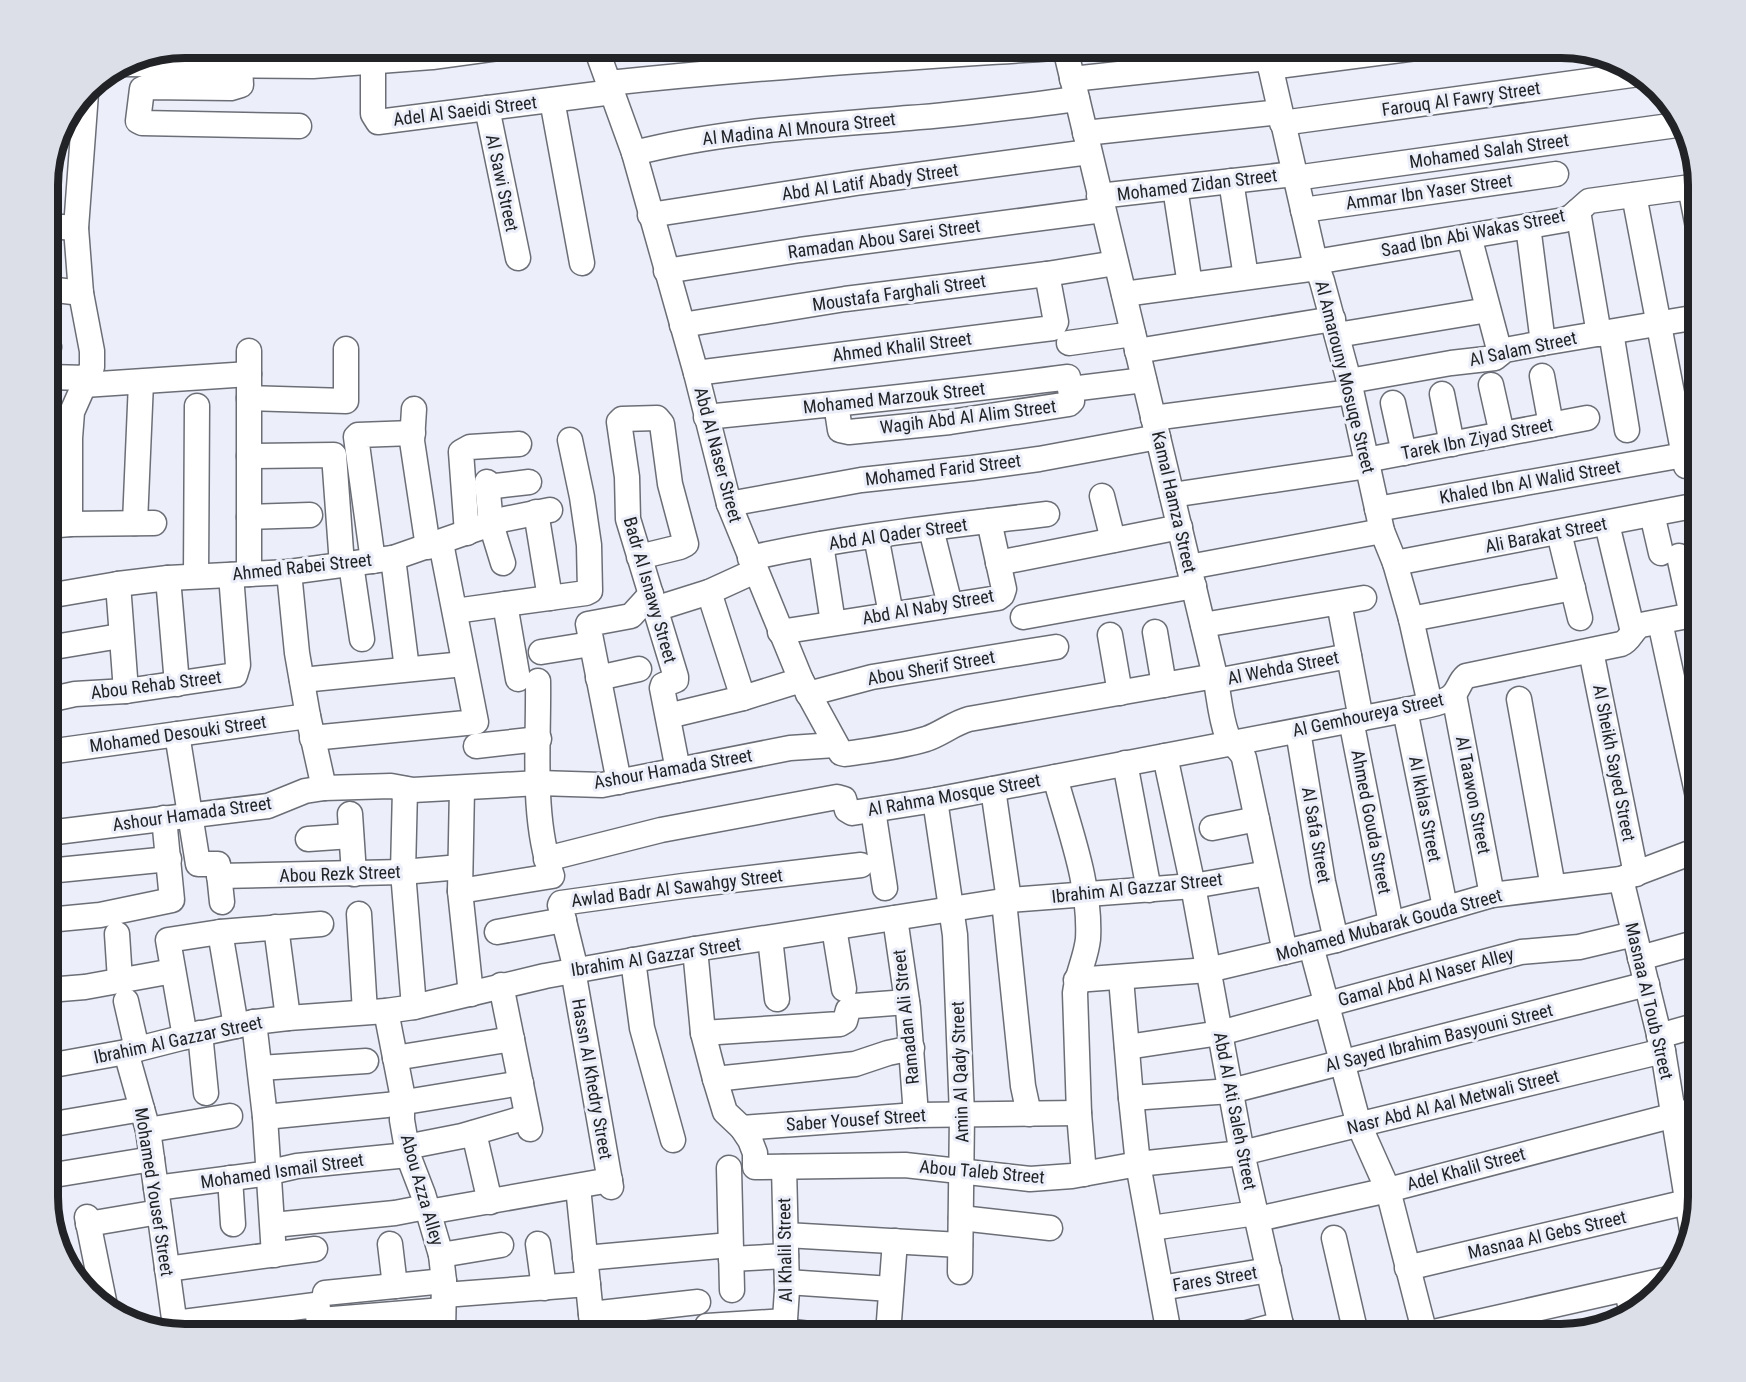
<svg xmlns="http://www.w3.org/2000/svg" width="1746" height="1382" viewBox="0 0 1746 1382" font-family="'Roboto Condensed',sans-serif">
	<rect width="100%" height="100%" fill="#eceff9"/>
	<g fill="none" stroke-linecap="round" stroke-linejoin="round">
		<!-- minor casing -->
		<g stroke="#6b6e76" stroke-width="27">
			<g id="minor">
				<path d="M 596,48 L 634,153 L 696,373 L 729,504 L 801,680 L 841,753 L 845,754 C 872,750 900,747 926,739 C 941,734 954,723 969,719 L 1215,676"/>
				<path d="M 1065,48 L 1215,676 C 1219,695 1220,716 1227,735 C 1230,745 1240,747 1244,758 L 1285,952"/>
				<polyline points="1266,48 1315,262 1322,281 1349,381 1382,531 1395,563 1411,619 1430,704"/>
				<polyline points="373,63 373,114 378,122 613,92"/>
				<polyline points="124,64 313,66 432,57 498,48"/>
				<polyline points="240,66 241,85 231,88 147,87 142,89 138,121 142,123 299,126"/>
				<polyline points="1270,67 1416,48"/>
				<polyline points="1072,79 1268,58"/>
				<path d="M 609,83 C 757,67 906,58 1054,48"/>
				<polyline points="552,100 582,263"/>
				<polyline points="487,108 518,258"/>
				<polyline points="1282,123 1639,74"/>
				<polyline points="1085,133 1280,112"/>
				<path d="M 634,153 C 724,130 816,126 909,118 C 965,114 1021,106 1077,99"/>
				<polyline points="1295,178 1684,124"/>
				<polyline points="1231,181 1246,277"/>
				<polyline points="1690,187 1698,227"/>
				<polyline points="1175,188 1190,285"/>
				<polyline points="1634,195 1686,466"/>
				<polyline points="1099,196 1294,174"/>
				<polyline points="1303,210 1556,174"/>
				<polyline points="1578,211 1599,334"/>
				<polyline points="650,215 856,183 1089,152"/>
				<polyline points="48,226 76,228"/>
				<polyline points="1528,226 1543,343"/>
				<polyline points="1469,236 1500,353"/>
				<polyline points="1315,262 1564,220 1571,217 1589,201 1698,186"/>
				<polyline points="666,271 800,250 1103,210"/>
				<polyline points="48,289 81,293"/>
				<polyline points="1124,294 1317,268"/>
				<polyline points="682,325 845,299 1047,274 1116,263"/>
				<polyline points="1611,332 1627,430"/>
				<polyline points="1337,335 1488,310"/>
				<polyline points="1069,343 1133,334"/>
				<polyline points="48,351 49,347"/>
				<polyline points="1137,351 1333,319"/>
				<polyline points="696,373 1053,328 1056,322 1047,274"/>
				<polyline points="1542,376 1551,425"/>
				<polyline points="48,377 88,378"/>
				<polyline points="1349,381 1451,363 1495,358 1505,350 1543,343 1698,317"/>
				<polyline points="84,385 249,374"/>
				<polyline points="1491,385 1502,434"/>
				<polyline points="1071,389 1144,380"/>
				<polyline points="1442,394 1452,444"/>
				<polyline points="249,398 346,401 346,349"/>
				<polyline points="1393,403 1404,453"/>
				<polyline points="414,409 412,441 428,547"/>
				<path d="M 706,417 C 827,405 948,393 1068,377 L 1072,401 L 1069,404 L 950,422 L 849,432 L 840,430 L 836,404"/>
				<polyline points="1153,418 1351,392"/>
				<polyline points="249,456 334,455 342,565"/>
				<polyline points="1366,460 1587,418"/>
				<polyline points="487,482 491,524 503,563"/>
				<polyline points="487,487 529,482"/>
				<polyline points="1172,495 1368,466"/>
				<polyline points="1102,496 1113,540"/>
				<polyline points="729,504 861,480 972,468 1039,459 1158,437"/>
				<polyline points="1377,509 1684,455"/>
				<polyline points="536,512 550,598"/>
				<polyline points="1652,514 1661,553"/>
				<polyline points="249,517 310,515"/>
				<polyline points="135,523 141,382"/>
				<polyline points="70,524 70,438 72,412 92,367 92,351 81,293 76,228 86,93"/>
				<polyline points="1607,524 1633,632"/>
				<polyline points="48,526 70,524 154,523"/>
				<polyline points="931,529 950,605"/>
				<polyline points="467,533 461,452 470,447 519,444"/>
				<polyline points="1559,533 1580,618"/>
				<polyline points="876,536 891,614"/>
				<polyline points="821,544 833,623"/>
				<polyline points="1679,556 1692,615"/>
				<polyline points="639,557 680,547 686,544 670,484 662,424 657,418 622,419 619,422 627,477 628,519 676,677 676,680 663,685 662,688 678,770"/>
				<polyline points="393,558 407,669"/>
				<path d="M 750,558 C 847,536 948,526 1047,514"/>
				<polyline points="373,561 356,437 358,435 413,433"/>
				<polyline points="998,563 1180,527"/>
				<polyline points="1395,563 1698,505"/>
				<polyline points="351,564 362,639"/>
				<polyline points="1189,567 1382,531"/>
				<polyline points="289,572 297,653 308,716 324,788"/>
				<polyline points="249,574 249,351"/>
				<polyline points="196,576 197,406"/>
				<polyline points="168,578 177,684"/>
				<polyline points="118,584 126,691"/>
				<polyline points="709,592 743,698"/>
				<polyline points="48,596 118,584 168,578 289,572 393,558 505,519 550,510"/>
				<polyline points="1339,603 1361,719"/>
				<polyline points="505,604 518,679"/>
				<polyline points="655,609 709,592 755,571"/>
				<polyline points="455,611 586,593 590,591 589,545 582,497 570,440"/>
				<polyline points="1023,617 1194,586"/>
				<polyline points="1411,619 1573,588"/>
				<polyline points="1660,622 1698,797"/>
				<polyline points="1203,625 1364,598"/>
				<polyline points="780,632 998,598 1002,595 1004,589 989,521"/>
				<polyline points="1155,632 1164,685"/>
				<polyline points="1110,635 1120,693"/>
				<polyline points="48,648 120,636"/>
				<polyline points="1591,651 1636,874"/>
				<polyline points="541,652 591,644"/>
				<polyline points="598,678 639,669"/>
				<polyline points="302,680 464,664"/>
				<polyline points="1216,681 1349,656"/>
				<polyline points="808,694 872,677 1056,647"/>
				<polyline points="1454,695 1492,895"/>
				<polyline points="1519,699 1553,887"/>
				<polyline points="48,700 75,694 126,691 235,675 238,665 231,575"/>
				<polyline points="1405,710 1445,907"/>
				<polyline points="668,716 743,698 801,680"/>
				<polyline points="1351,720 1391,923"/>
				<polyline points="1298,731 1323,882 1336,940"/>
				<polyline points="177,734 198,864 218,864 222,902"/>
				<polyline points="312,738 476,722 441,543"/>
				<polyline points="476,746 539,739"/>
				<polyline points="48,752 308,716"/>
				<polyline points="1165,756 1193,886 1242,1153 1283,1334"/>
				<polyline points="1125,763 1149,890"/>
				<path d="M 1055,777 C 1069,829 1091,884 1088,939 C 1086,958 1077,974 1075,993 L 1079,1113 L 1084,1174"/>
				<polyline points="619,782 588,624 631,616 651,594"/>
				<polyline points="462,788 460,891 471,994"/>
				<polyline points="405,789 403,872 414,1007"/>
				<polyline points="993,789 1009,900"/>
				<polyline points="935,800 955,935 962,1115 960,1272"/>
				<polyline points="873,810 885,888"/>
				<polyline points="350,814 354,874"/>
				<polyline points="1212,828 1257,819"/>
				<polyline points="48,833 268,806 305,791 324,788 391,786 413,790 539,783 602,785 790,748 835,745"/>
				<polyline points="308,839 351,836"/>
				<path d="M 546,859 L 661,830 L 837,797 L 844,799 L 847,810 L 852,813 L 935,800 L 1405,710 C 1418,707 1443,704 1452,696 C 1459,690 1459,682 1466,676 L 1621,644 C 1631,640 1631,630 1641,625 L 1698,614"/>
				<polyline points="48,871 169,859"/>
				<polyline points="219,876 403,872 460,867"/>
				<polyline points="1621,879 1663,1051 1692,1230"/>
				<path d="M 460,891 L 552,876 C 531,817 539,743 538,681"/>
				<polyline points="1004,901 1023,1086 1029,1114"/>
				<polyline points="359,914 365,1012"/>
				<polyline points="895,918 908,1008 916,1115"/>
				<polyline points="48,920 100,915 172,900 164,818"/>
				<polyline points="276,927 288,1018"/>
				<polyline points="834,928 844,989"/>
				<polyline points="220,932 236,1026"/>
				<polyline points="497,932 564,920"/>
				<polyline points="117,934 120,980"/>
				<polyline points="770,938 777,999"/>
				<polyline points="1311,946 1359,1125 1388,1190 1425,1334"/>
				<polyline points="695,949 703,1033 715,1079 725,1112 742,1128 750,1140 755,1153 755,1167 905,1165 1030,1179 1072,1176 1138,1164 1242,1153 1663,1051"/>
				<polyline points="1640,958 1698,942"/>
				<polyline points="633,960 642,1028 673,1140"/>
				<polyline points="573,970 611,1187"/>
				<polyline points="576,970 560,905 561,903 683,886 861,865"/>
				<polyline points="1121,978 1131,1098 1138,1164 1169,1334"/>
				<polyline points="1076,980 1208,970 1336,940 1492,895 1621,879 1698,850"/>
				<polyline points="501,985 530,1129"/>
				<polyline points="48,990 85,987 173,971"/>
				<polyline points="126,1001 137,1049"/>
				<polyline points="386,1011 402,1093 402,1120 408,1155 423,1194 441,1255 444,1281 443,1334"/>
				<polyline points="254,1022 265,1117 274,1255"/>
				<polyline points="200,1033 206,1093"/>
				<polyline points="703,1033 840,1024 845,1021 848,1010 854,1006 907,1002"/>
				<polyline points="1659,1036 1698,1025"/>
				<polyline points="185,1037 168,940 220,932 321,924"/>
				<polyline points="1127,1047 1220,1033 1521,952 1579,947 1634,934"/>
				<polyline points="126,1052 148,1130 176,1333"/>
				<polyline points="395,1058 512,1039"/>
				<polyline points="48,1066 126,1052 185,1037 254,1022 288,1018 386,1011 414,1007 545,976 695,949 1009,900 1193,886 1268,873"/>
				<polyline points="260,1068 366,1061"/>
				<polyline points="715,1079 855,1064 888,1053 912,1048"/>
				<polyline points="1131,1098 1231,1091 1647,984"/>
				<polyline points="265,1117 387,1105 521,1083"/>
				<polyline points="48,1125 142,1109"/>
				<polyline points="742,1128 916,1115 1079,1113"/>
				<polyline points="148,1130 230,1116"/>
				<polyline points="474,1133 490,1202"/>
				<polyline points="406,1147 462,1136 527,1117"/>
				<polyline points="729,1168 732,1290"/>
				<polyline points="48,1176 152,1159"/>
				<polyline points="230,1178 233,1224"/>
				<polyline points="578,1187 593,1334"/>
				<polyline points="156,1188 262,1174 297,1166 408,1155"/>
				<polyline points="428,1212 610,1180"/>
				<polyline points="87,1217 105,1306"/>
				<polyline points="961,1218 1050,1228"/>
				<polyline points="1258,1219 1388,1190 1698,1109"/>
				<polyline points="88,1224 159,1212"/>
				<polyline points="273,1225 395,1213 426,1207"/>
				<polyline points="1151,1228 1256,1213"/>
				<polyline points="786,1235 960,1245"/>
				<polyline points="1334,1238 1356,1334"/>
				<polyline points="390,1244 395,1286"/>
				<polyline points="538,1244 544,1288"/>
				<polyline points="441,1255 501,1245"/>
				<polyline points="585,1258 730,1245"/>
				<polyline points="731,1259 786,1256"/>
				<polyline points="1407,1268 1687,1202"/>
				<polyline points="167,1269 315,1249"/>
				<polyline points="787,1282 891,1289"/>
				<polyline points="1161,1288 1269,1270"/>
				<polyline points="1626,1289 1632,1312"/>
				<polyline points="325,1293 444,1281"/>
				<polyline points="444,1295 588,1284"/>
				<polyline points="591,1314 698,1302"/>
				<polyline points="320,1320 443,1310"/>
				<polyline points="175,1323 315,1305 318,1308 319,1334"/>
				<polyline points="784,1331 810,1334"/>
				<polyline points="703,1334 707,1326 785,1321"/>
				<polyline points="784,1334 787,1290 784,1167"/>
				<polyline points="888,1334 895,1241"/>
				<polyline points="1243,1334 1281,1324"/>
				<polyline points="1425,1334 1669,1279"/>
			</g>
		</g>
		<!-- minor -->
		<use href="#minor" stroke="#fff" stroke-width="24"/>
	</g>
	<g text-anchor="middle" stroke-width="6" stroke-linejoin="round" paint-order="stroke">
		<!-- street labels -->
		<g font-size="18" fill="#212326" stroke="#eceff9">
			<text transform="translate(1461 99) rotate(-8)" y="6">Farouq Al Fawry Street</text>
			<text transform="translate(465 111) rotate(-7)" y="6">Adel Al Saeidi Street</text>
			<text transform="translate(799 129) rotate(-6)" y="6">Al Madina Al Mnoura Street</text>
			<text transform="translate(1489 151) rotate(-8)" y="6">Mohamed Salah Street</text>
			<text transform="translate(870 182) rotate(-8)" y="6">Abd Al Latif Abady Street</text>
			<text transform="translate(502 183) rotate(78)" y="6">Al Sawi Street</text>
			<text transform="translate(1197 185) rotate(-7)" y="6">Mohamed Zidan Street</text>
			<text transform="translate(1429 192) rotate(-8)" y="6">Ammar Ibn Yaser Street</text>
			<text transform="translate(1473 233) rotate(-11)" y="6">Saad Ibn Abi Wakas Street</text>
			<text transform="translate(884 239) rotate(-8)" y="6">Ramadan Abou Sarei Street</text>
			<text transform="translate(899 293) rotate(-8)" y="6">Moustafa Farghali Street</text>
			<text transform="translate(902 347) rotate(-7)" y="6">Ahmed Khalil Street</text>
			<text transform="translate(1523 349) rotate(-12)" y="6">Al Salam Street</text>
			<text transform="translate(1345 377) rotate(76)" y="6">Al Amarouny Mosuqe Street</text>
			<text transform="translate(894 398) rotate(-6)" y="6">Mohamed Marzouk Street</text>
			<text transform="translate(968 417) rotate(-7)" y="6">Wagih Abd Al Alim Street</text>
			<text transform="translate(1477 439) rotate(-11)" y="6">Tarek Ibn Ziyad Street</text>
			<text transform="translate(718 455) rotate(75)" y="6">Abd Al Naser Street</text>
			<text transform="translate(943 470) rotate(-7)" y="6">Mohamed Farid Street</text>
			<text transform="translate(1530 482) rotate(-10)" y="6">Khaled Ibn Al Walid Street</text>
			<text transform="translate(1174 502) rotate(77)" y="6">Kamal Hamza Street</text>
			<text transform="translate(898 534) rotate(-8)" y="6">Abd Al Qader Street</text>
			<text transform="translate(1546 535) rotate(-11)" y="6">Ali Barakat Street</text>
			<text transform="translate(302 567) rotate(-6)" y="6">Ahmed Rabei Street</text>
			<text transform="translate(650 590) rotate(74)" y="6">Badr Al Isnawy Street</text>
			<text transform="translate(928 607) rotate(-10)" y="6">Abd Al Naby Street</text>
			<text transform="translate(931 668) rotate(-10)" y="6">Abou Sherif Street</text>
			<text transform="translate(1283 668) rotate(-11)" y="6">Al Wehda Street</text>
			<text transform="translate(156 685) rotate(-7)" y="6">Abou Rehab Street</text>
			<text transform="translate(1368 715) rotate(-12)" y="6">Al Gemhoureya Street</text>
			<text transform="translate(178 734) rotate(-8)" y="6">Mohamed Desouki Street</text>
			<text transform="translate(1614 763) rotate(79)" y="6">Al Sheikh Sayed Street</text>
			<text transform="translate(673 769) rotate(-10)" y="6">Ashour Hamada Street</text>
			<text transform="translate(954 795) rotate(-10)" y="6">Al Rahma Mosque Street</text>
			<text transform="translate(1473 795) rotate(79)" y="6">Al Taawon Street</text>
			<text transform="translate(1425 809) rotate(79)" y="6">Al Ikhlas Street</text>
			<text transform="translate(192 814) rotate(-8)" y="6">Ashour Hamada Street</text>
			<text transform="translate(1371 822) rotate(79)" y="6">Ahmed Gouda Street</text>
			<text transform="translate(1316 835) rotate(80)" y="6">Al Safa Street</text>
			<text transform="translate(340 874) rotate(-2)" y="6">Abou Rezk Street</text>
			<text transform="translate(677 888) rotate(-7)" y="6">Awlad Badr Al Sawahgy Street</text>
			<text transform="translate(1137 888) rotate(-6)" y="6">Ibrahim Al Gazzar Street</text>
			<text transform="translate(1389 925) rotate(-15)" y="6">Mohamed Mubarak Gouda Street</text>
			<text transform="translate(656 957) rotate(-9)" y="6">Ibrahim Al Gazzar Street</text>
			<text transform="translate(1426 977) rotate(-15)" y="6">Gamal Abd Al Naser Alley</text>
			<text transform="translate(1649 1001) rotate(77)" y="6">Masnaa Al Toub Street</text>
			<text transform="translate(906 1017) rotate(-96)" y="6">Ramadan Ali Street</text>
			<text transform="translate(1439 1038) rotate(-14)" y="6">Al Sayed Ibrahim Basyouni Street</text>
			<text transform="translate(178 1040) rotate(-12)" y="6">Ibrahim Al Gazzar Street</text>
			<text transform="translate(960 1072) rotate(-92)" y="6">Amin Al Qady Street</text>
			<text transform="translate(592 1079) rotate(80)" y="6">Hassn Al Khedry Street</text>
			<text transform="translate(1453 1102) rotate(-14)" y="6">Nasr Abd Al Aal Metwali Street</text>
			<text transform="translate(1235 1111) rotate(79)" y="6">Abd Al Ati Saleh Street</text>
			<text transform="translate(856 1120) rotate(-4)" y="6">Saber Yousef Street</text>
			<text transform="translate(1466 1169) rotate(-15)" y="6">Adel Khalil Street</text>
			<text transform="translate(282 1171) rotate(-8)" y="6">Mohamed Ismail Street</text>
			<text transform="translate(982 1172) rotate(5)" y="6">Abou Taleb Street</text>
			<text transform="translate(422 1190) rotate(74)" y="6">Abou Azza Alley</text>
			<text transform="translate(154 1192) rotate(81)" y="6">Mohamed Yousef Street</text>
			<text transform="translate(1547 1235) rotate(-13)" y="6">Masnaa Al Gebs Street</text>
			<text transform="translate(785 1250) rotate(-91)" y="6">Al Khalil Street</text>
			<text transform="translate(1215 1279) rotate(-9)" y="6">Fares Street</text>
		</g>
	</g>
	<!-- crop -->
	<path d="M0 0H1746V1382H0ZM185 58H1561A127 127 0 0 1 1688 185V1197A127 127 0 0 1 1561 1324H185A127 127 0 0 1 58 1197V185A127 127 0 0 1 185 58Z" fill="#dcdfe8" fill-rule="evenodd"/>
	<path fill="none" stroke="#212326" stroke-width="8" d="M185 58H1561A127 127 0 0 1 1688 185V1197A127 127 0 0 1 1561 1324H185A127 127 0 0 1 58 1197V185A127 127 0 0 1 185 58Z"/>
</svg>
